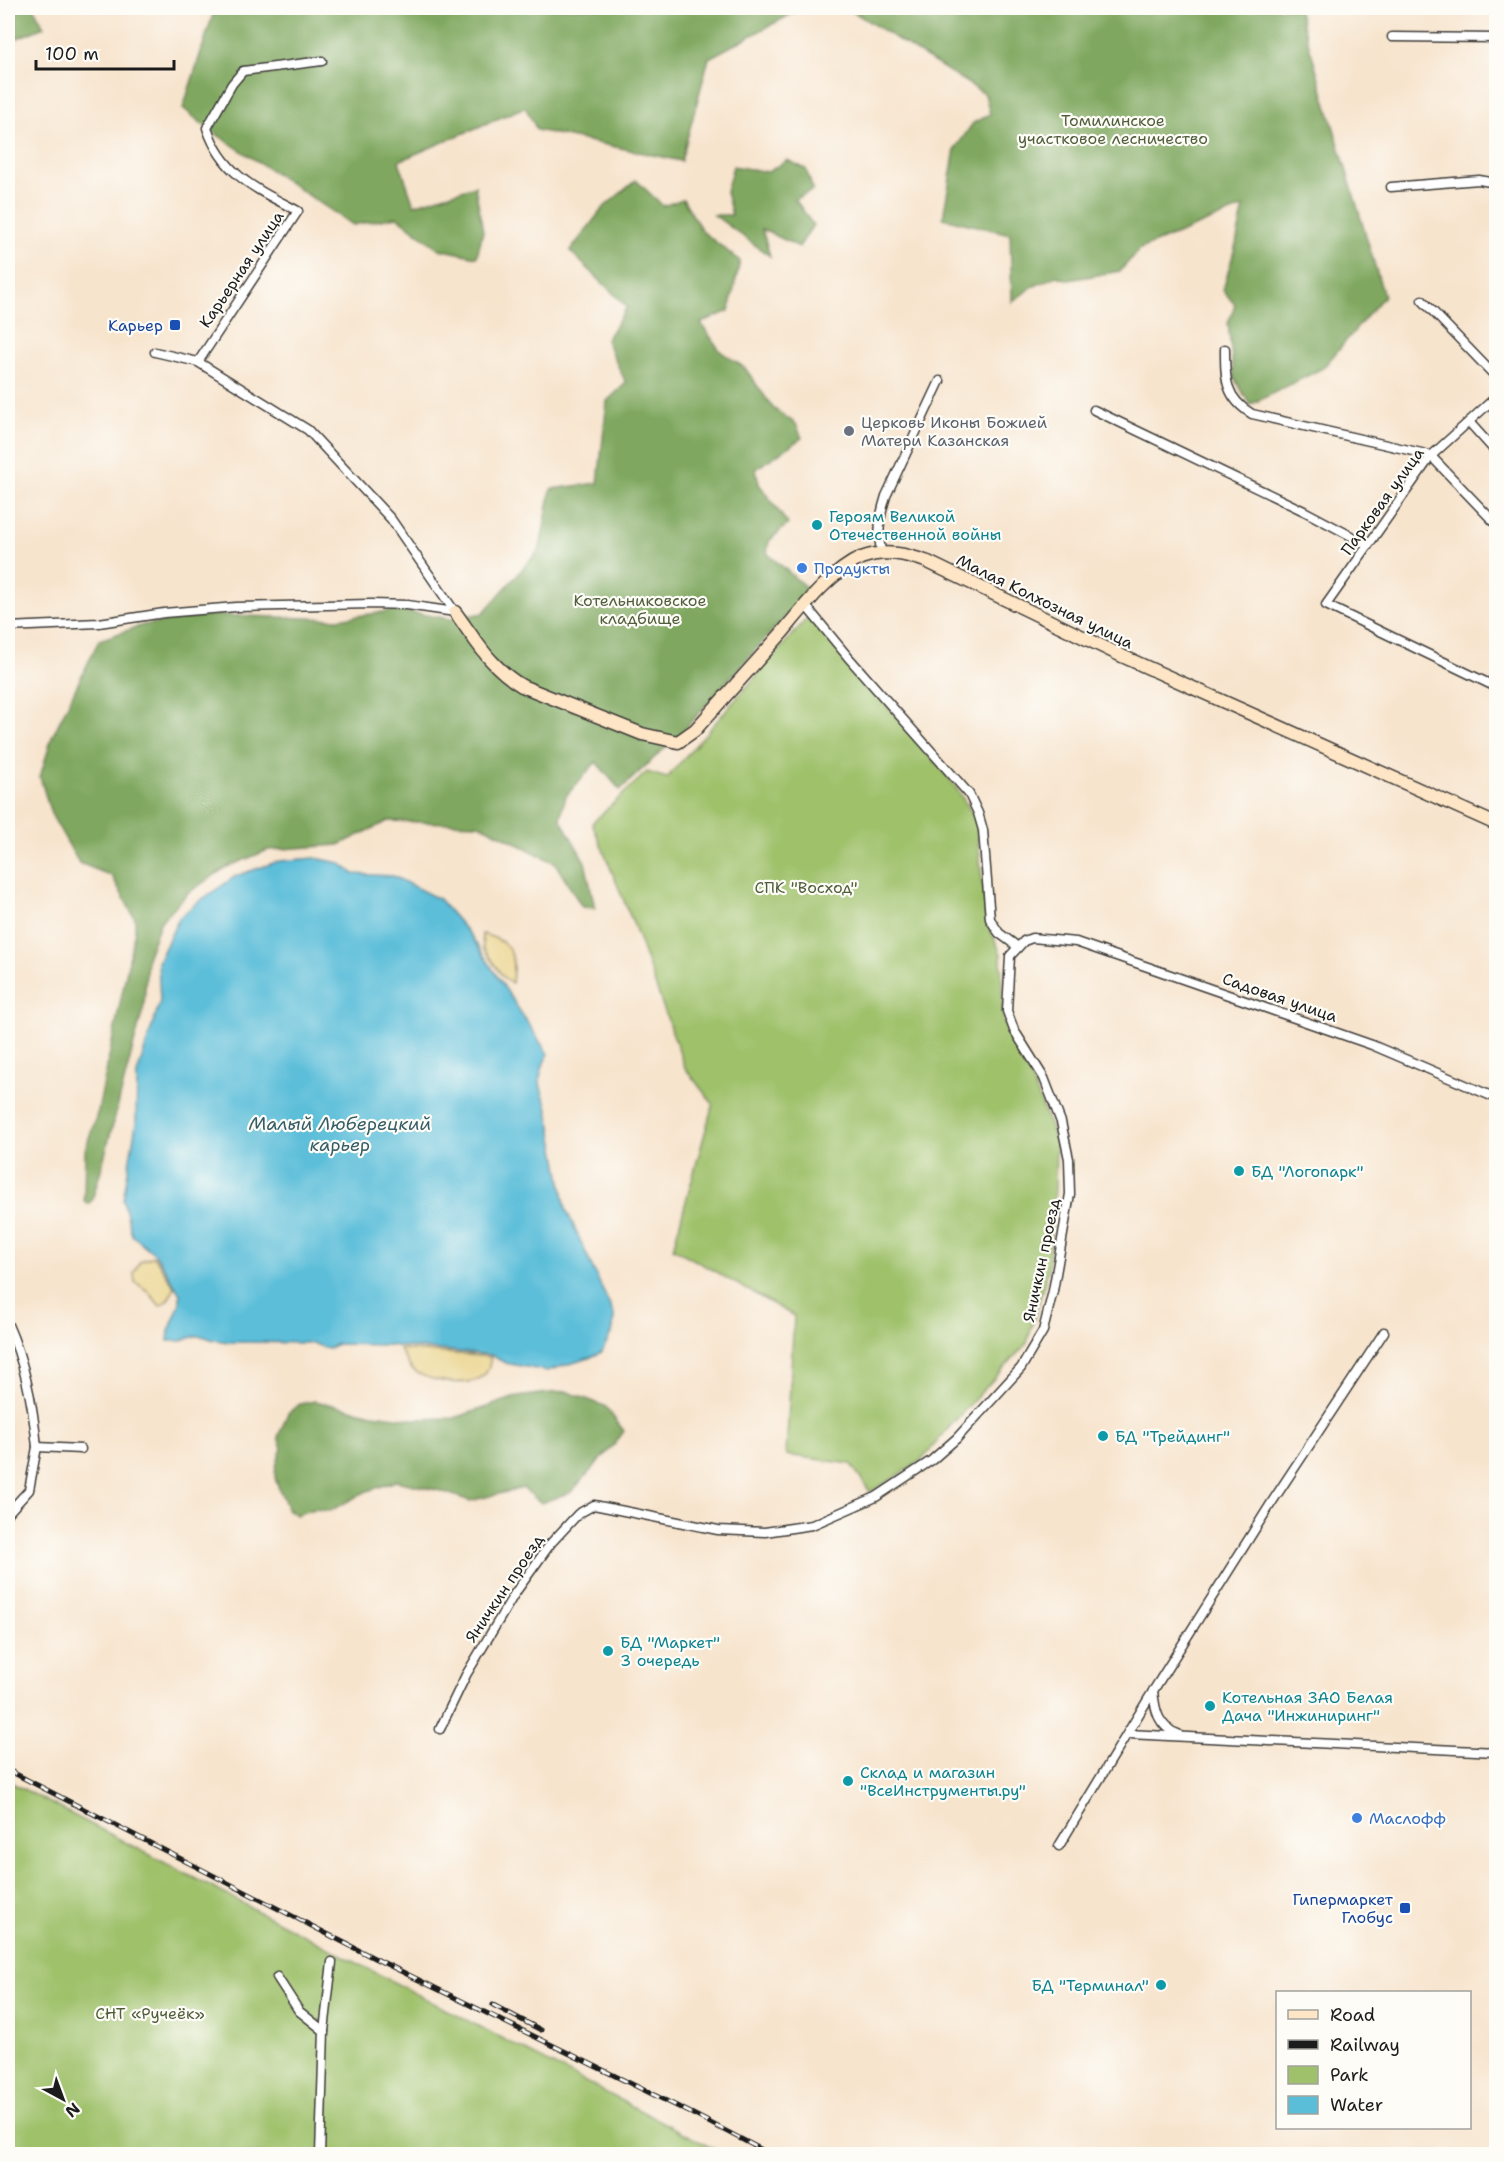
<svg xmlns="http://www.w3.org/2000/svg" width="1504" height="2162" viewBox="0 0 1504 2162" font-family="'Shantell Sans',sans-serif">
	<rect width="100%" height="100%" fill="#fdfcf7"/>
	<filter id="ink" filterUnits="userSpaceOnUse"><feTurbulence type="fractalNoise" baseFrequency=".0167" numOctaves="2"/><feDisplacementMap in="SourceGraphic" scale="12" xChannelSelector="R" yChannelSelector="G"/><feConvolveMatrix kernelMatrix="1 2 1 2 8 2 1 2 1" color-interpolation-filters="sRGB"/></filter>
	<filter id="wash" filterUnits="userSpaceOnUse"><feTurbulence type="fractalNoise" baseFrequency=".008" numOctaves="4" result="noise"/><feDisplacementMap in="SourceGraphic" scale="24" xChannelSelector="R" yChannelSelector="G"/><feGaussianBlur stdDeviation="1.35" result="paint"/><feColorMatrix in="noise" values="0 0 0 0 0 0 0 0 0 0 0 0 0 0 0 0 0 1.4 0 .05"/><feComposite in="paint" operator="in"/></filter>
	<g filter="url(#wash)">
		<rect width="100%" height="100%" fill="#f7e4cd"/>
		<!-- green -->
		<g fill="#9fc16b" stroke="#5e6e44" stroke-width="1.5">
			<polygon points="807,618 814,620 953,783 976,819 986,920 1001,954 1003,1020 1029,1072 1056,1142 1055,1188 1048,1270 1027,1343 951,1425 921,1461 870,1492 851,1464 786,1455 794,1316 673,1248 713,1104 685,1068 635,928 592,823 647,772 667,778"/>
			<polygon points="8,1781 714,2149 714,2154 8,2154"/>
		</g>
		<!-- forest -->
		<g fill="#7fa75f" stroke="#4e623e" stroke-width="1.5">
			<polygon points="8,8 34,8 44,27 8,42"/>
			<polygon points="215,8 803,8 709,58 681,161 537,130 525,107 399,161 414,205 475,186 483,231 477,257 439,249 397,217 353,225 207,128 183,108"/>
			<polygon points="847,8 1298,8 1384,296 1323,368 1250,405 1234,378 1228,323 1235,305 1223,290 1236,244 1244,207 1140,249 1120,271 1069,280 1057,276 1032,287 1012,302 1010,234 943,218 955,149 973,123 990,114 985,94"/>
			<polygon points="787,160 806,169 813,190 795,199 813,225 799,247 762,229 770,256 714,215 732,215 726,192 733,166 768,172"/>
			<polygon points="636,180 663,206 683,199 702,231 740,261 729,311 701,323 720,351 745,368 773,408 796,424 802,438 756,469 759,484 788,524 769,541 767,553 809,590 684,730 620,790 596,762 566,796 560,818 585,862 595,908 582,907 555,863 479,824 388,821 339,845 268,850 227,867 188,893 161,921 147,958 144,1006 101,1170 92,1200 88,1204 84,1201 84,1196 85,1150 98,1111 135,930 135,919 112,876 79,863 51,814 40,777 52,737 99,640 143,625 213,615 338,619 396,610 451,619 483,613 540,549 551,489 598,483 607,401 626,383 606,340 627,307 570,251 603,208"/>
			<path d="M 566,1391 L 605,1406 L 624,1431 L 615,1444 L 571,1492 L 541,1503 L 523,1488 L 470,1501 L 441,1491 L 396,1481 L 365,1492 L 330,1511 L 314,1509 L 296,1515 L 287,1509 C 285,1498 277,1488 275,1477 C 274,1468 279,1457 282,1448 L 278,1437 L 288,1413 L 300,1404 L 315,1401 L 373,1414 L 411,1419 L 454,1418 L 516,1397 Z"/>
		</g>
		<!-- sand -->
		<g fill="#eeda9e" stroke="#857b5d" stroke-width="1.5">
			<path d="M 482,934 C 513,942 515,953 512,983 L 503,977 L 483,948 Z"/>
			<polygon points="154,1256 175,1288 167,1301 160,1306 148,1291 135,1282 134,1273 140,1261"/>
			<path d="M 400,1349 L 491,1357 C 490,1361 489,1368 487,1371 C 476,1390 431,1382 416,1372 C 408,1367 404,1357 400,1349 Z"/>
		</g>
		<!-- water -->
		<path fill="#5bbed9" stroke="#3c6d7a" stroke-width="1.5" d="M 315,858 L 340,863 L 354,874 L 393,876 L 439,899 L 471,936 L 548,1054 C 538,1075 537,1083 547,1104 L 566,1209 L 614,1315 L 613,1329 L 602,1352 L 589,1358 L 547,1371 L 505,1363 L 491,1355 L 387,1345 L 337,1344 L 328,1349 L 312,1343 L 229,1342 L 214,1340 L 202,1336 L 196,1336 L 180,1341 L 168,1341 L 169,1331 L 180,1304 L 180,1294 L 156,1255 L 132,1235 L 123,1200 L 136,1124 L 137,1074 L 160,1001 L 158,962 L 179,918 L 195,904 L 236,876 L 279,861 Z"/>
	</g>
	<g filter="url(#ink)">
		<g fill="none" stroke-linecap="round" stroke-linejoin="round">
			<!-- street casing -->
			<g stroke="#3d3a37" stroke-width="11">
				<g id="street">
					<polyline points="1392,37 1496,38"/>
					<polyline points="1391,187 1479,180 1496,183"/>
					<polyline points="1422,300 1496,377"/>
					<path d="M 1225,349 C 1225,378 1225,398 1252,414 L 1426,454 L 1431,456 L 1496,524"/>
					<polyline points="155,352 198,362 308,430 391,519 455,612"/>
					<path d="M 198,362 L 298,211 C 256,189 223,175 207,128 L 232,84 L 243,71 L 322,61"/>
					<polyline points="1496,397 1431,456 1326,605 1496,687"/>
					<polyline points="1094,410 1304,511 1368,545"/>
					<polyline points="1469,422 1496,452"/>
					<path d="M 881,553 C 878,531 879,518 886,496 L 940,381"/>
					<polyline points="806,606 848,657 969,794 978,813 983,830 990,919 999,933 1018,947"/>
					<polyline points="8,627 99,623 164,613 236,607 371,604 407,605 455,612"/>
					<path d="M 8,1325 C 25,1363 33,1405 37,1447"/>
					<polyline points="8,1513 29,1490 37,1447 81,1449"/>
					<path d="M 1153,1691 C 1155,1710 1158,1727 1178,1734"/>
					<polyline points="440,1729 466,1675 515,1593 551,1543 578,1514 594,1505 718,1530 765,1532 812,1525 876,1497 932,1460 957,1438 1021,1368 1043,1331 1053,1291 1070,1194 1069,1159 1061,1122 1044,1078 1014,1030 1007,1011 1010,956 1024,941 1032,938 1076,942 1372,1045 1496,1098"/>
					<polyline points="1128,1734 1496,1752"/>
					<polyline points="1059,1846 1153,1691 1272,1502 1384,1332"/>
					<polyline points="277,1977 299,2011 324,2031 320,2154"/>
					<polyline points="324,2031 332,1962"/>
				</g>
			</g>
			<!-- secondary casing -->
			<g stroke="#3d3a37" stroke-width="15">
				<path id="secondary" d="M 455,612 C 477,642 490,667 522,686 L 642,734 L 678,742 L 695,730 C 724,698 752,666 781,634 C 802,609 831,571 861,558 C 885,549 906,554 928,562 L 1122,656 L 1496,824"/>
			</g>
			<!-- street -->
			<use href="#street" stroke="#fff" stroke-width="8"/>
			<!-- secondary -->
			<use href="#secondary" stroke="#fde5c5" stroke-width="12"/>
			<!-- rail casing -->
			<g stroke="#1c1c1c" stroke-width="5">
				<g id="rail">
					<polyline points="8,1770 374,1958 693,2114 770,2154"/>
					<polyline points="493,2005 541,2030"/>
				</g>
			</g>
			<!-- rail -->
			<use href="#rail" stroke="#fdfcf7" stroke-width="3" stroke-dasharray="9" stroke-linecap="butt"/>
		</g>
	</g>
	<!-- markers -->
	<g fill="#1a4fb4" stroke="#fdfcf7" stroke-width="2">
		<rect x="169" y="319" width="12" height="12" rx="3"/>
		<rect x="1399" y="1902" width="12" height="12" rx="3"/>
	</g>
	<circle fill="#6b7280" stroke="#fdfcf7" stroke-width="2" cx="849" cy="431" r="6"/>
	<g fill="#0f9aa8" stroke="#fdfcf7" stroke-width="2">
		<circle cx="817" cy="525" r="6"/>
		<circle cx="1239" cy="1171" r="6"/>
		<circle cx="1103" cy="1436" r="6"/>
		<circle cx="608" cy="1651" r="6"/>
		<circle cx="1210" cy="1706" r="6"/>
		<circle cx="848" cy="1781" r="6"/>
		<circle cx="1161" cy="1985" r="6"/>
	</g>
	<g fill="#3f7fe0" stroke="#fdfcf7" stroke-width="2">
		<circle cx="802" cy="568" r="6"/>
		<circle cx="1357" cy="1818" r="6"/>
	</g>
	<g text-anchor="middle" stroke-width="4.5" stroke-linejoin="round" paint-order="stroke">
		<!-- park labels -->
		<g font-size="16" fill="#505e3c" stroke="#fdfcf7">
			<text x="1113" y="126">Томилинское<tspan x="1113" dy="18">участковое лесничество</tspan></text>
			<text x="640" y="606">Котельниковское<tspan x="640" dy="18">кладбище</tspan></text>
			<text x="806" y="893">СПК "Восход"</text>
			<text x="150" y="2019">СНТ «Ручеёк»</text>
		</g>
		<!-- street labels -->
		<g font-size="16" fill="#1c1c1c" stroke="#fdfcf7">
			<text transform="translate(241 269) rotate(-56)" y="6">Карьерная улица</text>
			<text transform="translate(1382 501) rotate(-54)" y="6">Парковая улица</text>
			<text transform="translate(1045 601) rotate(26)" y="6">Малая Колхозная улица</text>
			<text transform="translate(1280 997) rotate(19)" y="6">Садовая улица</text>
			<text transform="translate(1041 1260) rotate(-78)" y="6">Яничкин проезд</text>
			<text transform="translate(504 1588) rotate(-56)" y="6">Яничкин проезд</text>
		</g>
		<!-- transit labels -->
		<g font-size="16" fill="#164399" stroke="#fdfcf7" text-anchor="end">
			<text x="163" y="331">Карьер</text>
			<text x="1393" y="1905">Гипермаркет<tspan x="1393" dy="18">Глобус</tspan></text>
		</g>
		<!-- worship labels -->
		<g font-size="16" fill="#5b616d" stroke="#fdfcf7" text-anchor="start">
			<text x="861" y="428">Церковь Иконы Божией<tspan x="861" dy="18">Матери Казанская</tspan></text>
		</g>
		<!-- culture labels -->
		<g font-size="16" fill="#0d838f" stroke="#fdfcf7" text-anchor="start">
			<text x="829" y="522">Героям Великой<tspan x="829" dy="18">Отечественной войны</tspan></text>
			<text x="1251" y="1177">БД "Логопарк"</text>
			<text x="1115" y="1442">БД "Трейдинг"</text>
			<text x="620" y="1648">БД "Маркет"<tspan x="620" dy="18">3 очередь</tspan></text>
			<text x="1222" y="1703">Котельная ЗАО Белая<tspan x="1222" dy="18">Дача "Инжиниринг"</tspan></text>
			<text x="860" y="1778">Склад и магазин<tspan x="860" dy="18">"ВсеИнструменты.ру"</tspan></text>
			<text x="1149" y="1991" text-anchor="end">БД "Терминал"</text>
		</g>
		<!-- shop labels -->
		<g font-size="16" fill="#366cbe" stroke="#fdfcf7" text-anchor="start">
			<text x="814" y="574">Продукты</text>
			<text x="1369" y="1824">Маслофф</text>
		</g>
		<!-- water labels -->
		<g font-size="18" font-style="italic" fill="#355d68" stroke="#fdfcf7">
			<text x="340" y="1130">Малый Люберецкий<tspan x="340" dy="21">карьер</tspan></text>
		</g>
	</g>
	<!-- margin -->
	<rect width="1504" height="2162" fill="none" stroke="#fdfcf7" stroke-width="30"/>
	<!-- legend -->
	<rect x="1276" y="1991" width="195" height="138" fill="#fdfcf7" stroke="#a3a29f" stroke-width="1.5"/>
	<rect x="1288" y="2010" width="30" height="9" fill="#fde5c5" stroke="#a3a29f" stroke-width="1.5"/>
	<text x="1330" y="2021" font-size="18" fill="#1c1c1c">Road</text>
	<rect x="1288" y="2040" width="30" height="9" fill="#1c1c1c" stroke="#a3a29f" stroke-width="1.5"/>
	<text x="1330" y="2051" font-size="18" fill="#1c1c1c">Railway</text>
	<rect x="1288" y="2066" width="30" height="18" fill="#9fc16b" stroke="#a3a29f" stroke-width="1.5"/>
	<text x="1330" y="2081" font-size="18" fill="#1c1c1c">Park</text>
	<rect x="1288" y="2096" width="30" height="18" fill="#5bbed9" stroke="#a3a29f" stroke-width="1.5"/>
	<text x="1330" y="2111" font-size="18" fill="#1c1c1c">Water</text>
	<!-- north arrow -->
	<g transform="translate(63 2099) rotate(139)" stroke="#fdfcf7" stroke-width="4.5" paint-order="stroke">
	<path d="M0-4.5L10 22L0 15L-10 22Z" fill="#1c1c1c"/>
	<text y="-9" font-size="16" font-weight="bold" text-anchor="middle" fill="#1c1c1c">N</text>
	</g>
	<!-- scale -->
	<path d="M36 60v9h138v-9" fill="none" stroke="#1c1c1c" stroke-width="3"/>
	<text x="45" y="60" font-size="18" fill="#1c1c1c" stroke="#fdfcf7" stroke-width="4.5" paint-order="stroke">100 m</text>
</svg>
